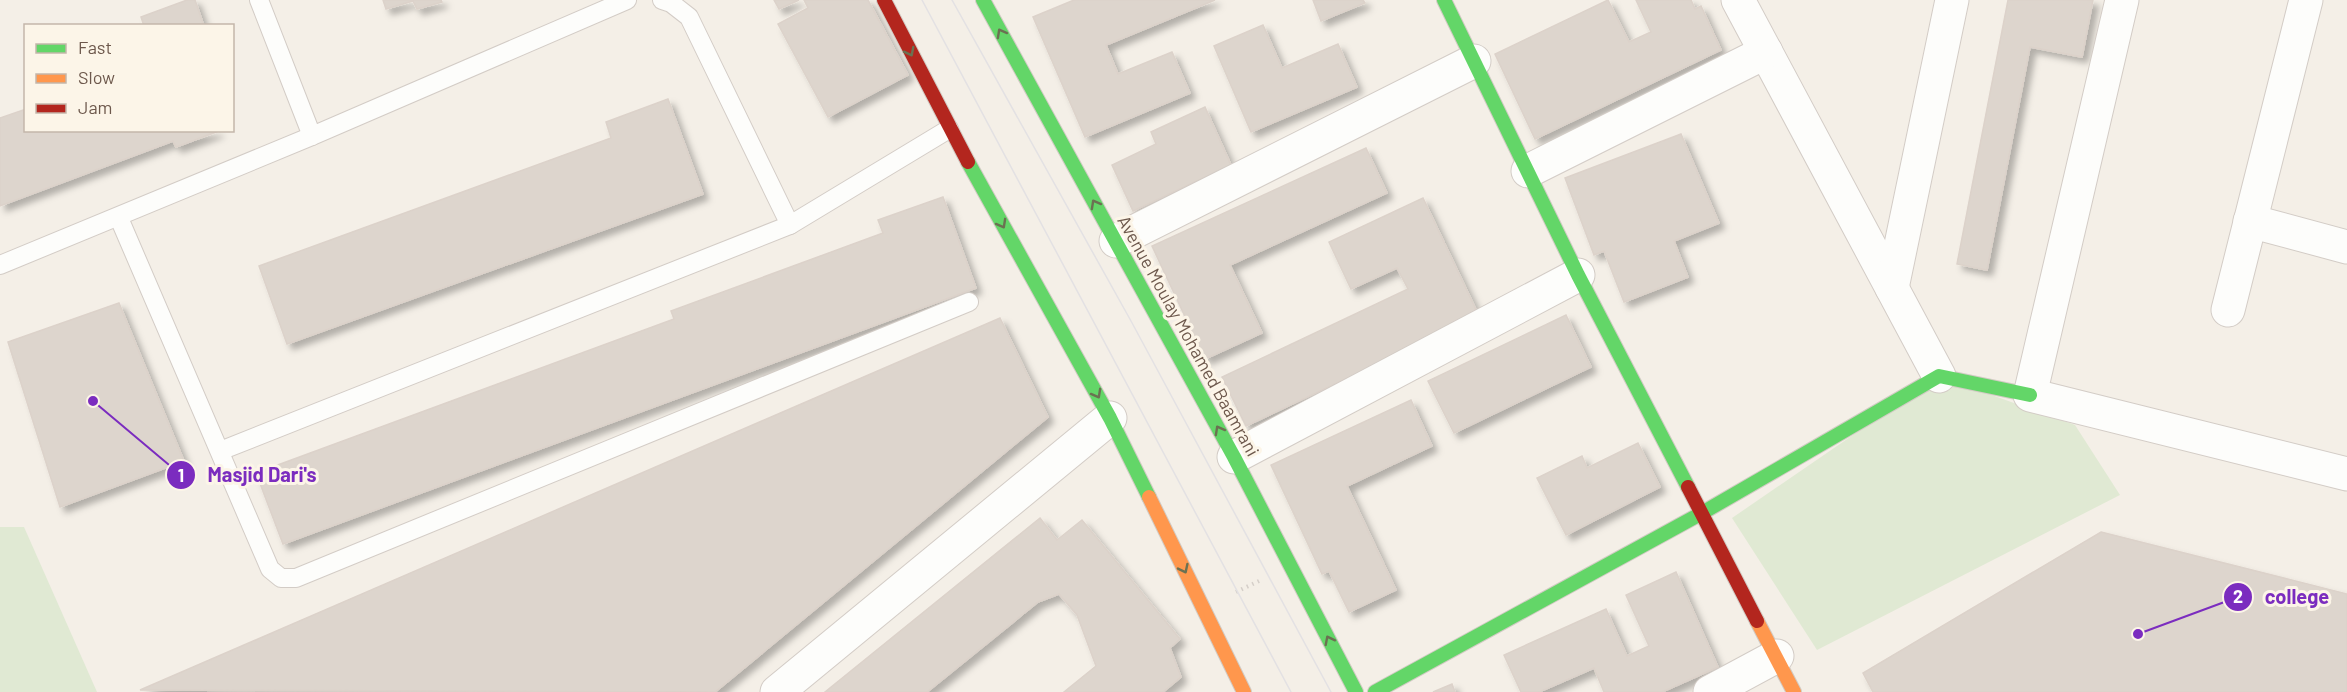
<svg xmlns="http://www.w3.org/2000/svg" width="2347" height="692" viewBox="0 0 2347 692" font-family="Barlow,sans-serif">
	<defs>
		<filter id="shadow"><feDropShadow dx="5.5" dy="5.5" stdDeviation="3" flood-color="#0004"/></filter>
	</defs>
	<rect width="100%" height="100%" fill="#f4efe7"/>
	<!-- green -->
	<g fill="#e0e9d3">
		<polygon points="1939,376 2075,425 2120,495 1817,650 1732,518"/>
		<polygon points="0,527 24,527 97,692 0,692"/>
	</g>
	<!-- building -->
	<g fill="#ddd5cd" stroke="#dcd2ca" stroke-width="1.5" filter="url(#shadow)">
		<polygon points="187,0 195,0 204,26 144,26 141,17"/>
		<polygon points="383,0 441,0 442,2 417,9 413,1 386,9"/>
		<polygon points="774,0 799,0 779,9"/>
		<polygon points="804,0 868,0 908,75 828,117 778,24 808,8"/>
		<polygon points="1074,0 1215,0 1106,45 1118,74 1172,52 1190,93 1085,137 1033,17"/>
		<polygon points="1313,0 1363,0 1365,3 1321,21"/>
		<polygon points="1608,0 1629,42 1651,32 1636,0 1691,0 1695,9 1701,6 1721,50 1535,139 1495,54"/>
		<polygon points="2008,0 2093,0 2082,57 2030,47 1987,270 1957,264"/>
		<polygon points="1263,25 1282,68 1338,44 1357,87 1251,132 1214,46"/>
		<polygon points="668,99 703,194 287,344 259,266 611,138 606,122"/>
		<polygon points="1205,107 1231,165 1133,211 1112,165 1156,144 1151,132"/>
		<polygon points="26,109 26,130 219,131 176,147 173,141 0,206 0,118"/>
		<polygon points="1681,134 1719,223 1674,241 1688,277 1624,302 1604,251 1594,255 1565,178"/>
		<polygon points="1366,148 1387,193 1230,265 1262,333 1205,359 1152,246"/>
		<polygon points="943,197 976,288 283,544 256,473 674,319 671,311 883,233 878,220"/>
		<polygon points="1423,198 1479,316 1246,426 1222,377 1408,289 1397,268 1351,289 1329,242"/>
		<polygon points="119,303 184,461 60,507 8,342"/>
		<polygon points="1566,315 1591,367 1454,433 1428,381"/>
		<polygon points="1000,318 1048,417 715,692 140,690"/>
		<polygon points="1411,400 1432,446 1347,486 1396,590 1349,612 1329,571 1322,574 1271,465"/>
		<polygon points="1638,443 1660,487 1566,535 1537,478 1582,456 1587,468"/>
		<polygon points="1040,518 1057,540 1082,520 1180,639 1170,648 1181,677 1163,692 1064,692 1096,666 1077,615 1059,594 1038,602 927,692 825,692"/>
		<polygon points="2101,532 2347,594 2347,692 1873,692 1863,673"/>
		<polygon points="1676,572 1718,667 1662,692 1604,692 1594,668 1539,692 1521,692 1504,655 1606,609 1627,656 1649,646 1626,595"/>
		<polygon points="1452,684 1455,692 1433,692"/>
	</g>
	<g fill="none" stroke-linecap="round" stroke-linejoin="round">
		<!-- lane casing -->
		<g stroke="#d3ccc6" stroke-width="20">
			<g id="lane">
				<polyline points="259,0 312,136"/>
				<polyline points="662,0 671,3 689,17 790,225"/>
				<polyline points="119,218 270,569 281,578 296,578 969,302"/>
				<polyline points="0,265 312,136 627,0"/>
				<polyline points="220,451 790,225 949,129"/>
			</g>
		</g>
		<!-- street casing -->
		<g stroke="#d3ccc6" stroke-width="35">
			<g id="street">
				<polyline points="1738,0 1939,376"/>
				<polyline points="2122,0 2030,395 2347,474"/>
				<polyline points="1528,171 1766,52"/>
				<polyline points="2250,221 2347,247"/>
				<polyline points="1116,241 1474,61"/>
				<polyline points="1892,288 1952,0"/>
				<polyline points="2228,310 2306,0"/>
				<polyline points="1234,457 1578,275"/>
				<polyline points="777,692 1110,418"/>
				<polyline points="1710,692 1777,656"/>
			</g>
		</g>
		<!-- fast casing -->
		<g stroke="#d2cbc4" stroke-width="16">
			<g id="fast">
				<polyline points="983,0 1234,457 1356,692"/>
				<polyline points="1444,0 1578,275 1688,487"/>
				<polyline points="968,162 1110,418 1149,497"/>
				<polyline points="1375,692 1702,513 1939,376 2030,395"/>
			</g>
		</g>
		<!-- slow casing -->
		<g stroke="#d2cbc4" stroke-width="16">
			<g id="slow">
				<polyline points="1149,497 1244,692"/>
				<polyline points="1757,621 1794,692"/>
			</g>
		</g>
		<!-- jam casing -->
		<g stroke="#d2cbc4" stroke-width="16">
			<g id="jam">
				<polyline points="884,0 968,162"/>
				<polyline points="1688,487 1757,621"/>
			</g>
		</g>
		<!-- path -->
		<polyline stroke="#d5cfc9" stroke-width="4" stroke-dasharray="1.5 4.5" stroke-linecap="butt" points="1236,592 1259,581"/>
		<!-- lane -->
		<use href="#lane" stroke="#fdfdfb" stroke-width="18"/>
		<!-- street -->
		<use href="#street" stroke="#fdfdfb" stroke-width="33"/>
		<!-- fast -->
		<use href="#fast" stroke="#63d668" stroke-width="14"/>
		<!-- slow -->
		<use href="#slow" stroke="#ff974d" stroke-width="14"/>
		<!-- jam -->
		<use href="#jam" stroke="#b3261e" stroke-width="14"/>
		<!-- tram -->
		<g stroke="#e3e1e3" stroke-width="1.5">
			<polyline points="922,0 1291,692"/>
			<polyline points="952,0 1131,321 1331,692"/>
		</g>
	</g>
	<!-- one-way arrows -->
	<defs><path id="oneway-chevron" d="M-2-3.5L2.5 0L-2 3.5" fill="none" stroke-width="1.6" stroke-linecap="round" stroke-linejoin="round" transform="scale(1.5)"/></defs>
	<g stroke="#6b7152">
		<use href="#oneway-chevron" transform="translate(1001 33) rotate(-119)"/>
		<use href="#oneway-chevron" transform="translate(910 52) rotate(63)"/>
		<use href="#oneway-chevron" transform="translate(1095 204) rotate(-119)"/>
		<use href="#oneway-chevron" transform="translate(1002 224) rotate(61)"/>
		<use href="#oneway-chevron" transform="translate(1097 394) rotate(61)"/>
		<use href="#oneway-chevron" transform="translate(1219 430) rotate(-119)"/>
		<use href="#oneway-chevron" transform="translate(1184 569) rotate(64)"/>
		<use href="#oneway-chevron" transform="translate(1329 640) rotate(-117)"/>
	</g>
	<g text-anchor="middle" stroke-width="6" stroke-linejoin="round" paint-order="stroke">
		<!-- street labels -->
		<g font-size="18" fill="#6d584c" stroke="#fcf5e8">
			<text transform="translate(1188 336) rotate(61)" y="6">Avenue Moulay Mohamed Baamrani</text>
		</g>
	</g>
	<!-- callouts -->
	<path fill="none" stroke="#7b2cbf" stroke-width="2" d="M93 401L181 475M2138 634L2238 597"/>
	<g fill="#7b2cbf" stroke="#fcf5e8" stroke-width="2">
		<circle cx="93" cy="401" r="6"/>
		<circle cx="2138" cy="634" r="6"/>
		<circle cx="181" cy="475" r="15"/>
		<circle cx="2238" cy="597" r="15"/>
	</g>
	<g font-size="18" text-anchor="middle" font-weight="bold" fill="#fff">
		<text x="181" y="482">1</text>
		<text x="2238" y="603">2</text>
	</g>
	<g font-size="20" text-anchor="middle" font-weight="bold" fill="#7b2cbf" stroke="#fcf5e8" stroke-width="6" stroke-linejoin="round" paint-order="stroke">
		<text x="262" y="482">Masjid Dari's</text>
		<text x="2297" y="604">college</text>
	</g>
	<!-- legend -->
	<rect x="24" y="24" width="210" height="108" fill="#fcf5e8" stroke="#c3b6aa" stroke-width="1.5"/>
	<rect x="36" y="44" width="30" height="9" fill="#63d668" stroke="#c3b6aa" stroke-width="1.5"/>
	<text x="78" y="54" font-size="18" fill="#6d584c">Fast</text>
	<rect x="36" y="74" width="30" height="9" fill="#ff974d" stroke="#c3b6aa" stroke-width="1.5"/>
	<text x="78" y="84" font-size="18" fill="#6d584c">Slow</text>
	<rect x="36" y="104" width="30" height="9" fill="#b3261e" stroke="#c3b6aa" stroke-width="1.5"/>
	<text x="78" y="114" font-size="18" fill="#6d584c">Jam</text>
</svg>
